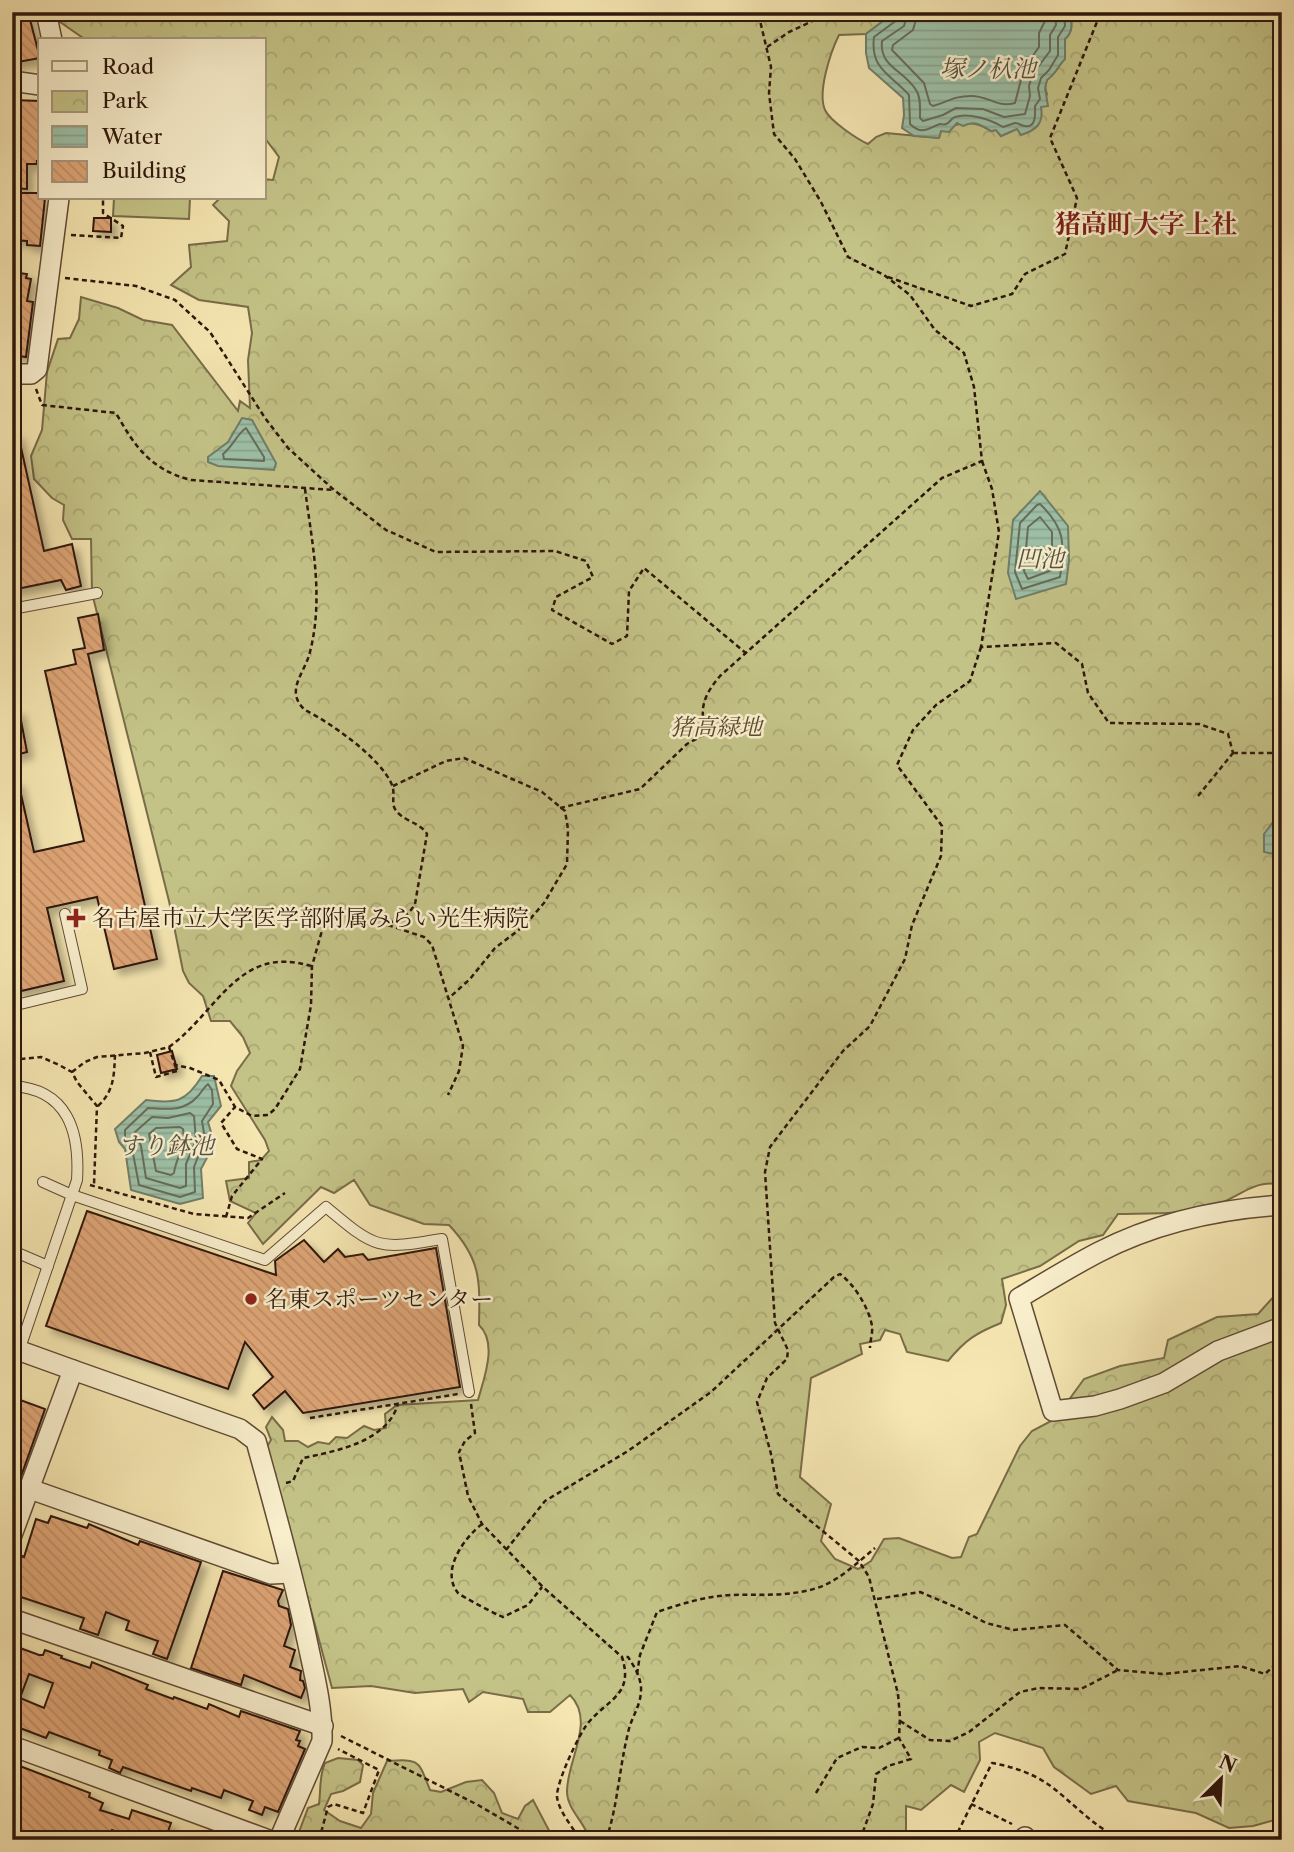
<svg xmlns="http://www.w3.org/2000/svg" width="1294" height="1852" viewBox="0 0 1294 1852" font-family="'Libre Caslon Text','Noto Serif JP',serif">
	<defs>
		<pattern id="park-crowns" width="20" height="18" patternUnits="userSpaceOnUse" patternTransform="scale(1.75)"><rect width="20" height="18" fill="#c4c387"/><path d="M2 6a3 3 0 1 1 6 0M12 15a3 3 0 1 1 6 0" fill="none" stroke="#a9a773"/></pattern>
		<pattern id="water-rules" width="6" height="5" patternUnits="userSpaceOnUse" patternTransform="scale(1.75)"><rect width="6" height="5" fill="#9dc1a8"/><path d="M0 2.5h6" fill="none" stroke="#88a58f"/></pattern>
		<pattern id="building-back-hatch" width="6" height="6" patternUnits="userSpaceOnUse" patternTransform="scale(1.75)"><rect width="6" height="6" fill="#dfa677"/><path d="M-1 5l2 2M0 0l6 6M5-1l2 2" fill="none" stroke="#c08e66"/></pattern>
		<filter id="shadow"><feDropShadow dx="6" dy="6" stdDeviation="3.5" flood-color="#0004"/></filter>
	</defs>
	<rect width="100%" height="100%" fill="#f6e7b2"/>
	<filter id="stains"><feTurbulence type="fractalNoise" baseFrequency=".00286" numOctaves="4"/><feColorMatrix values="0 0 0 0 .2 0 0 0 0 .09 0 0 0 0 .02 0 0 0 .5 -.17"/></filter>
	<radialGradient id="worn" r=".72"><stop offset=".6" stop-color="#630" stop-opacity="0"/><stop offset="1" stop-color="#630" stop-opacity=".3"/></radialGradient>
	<!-- park -->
	<g fill="url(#park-crowns)" stroke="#796c49" stroke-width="2">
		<path d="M 67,12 L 895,12 L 866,34 L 839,35 C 831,51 817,92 825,110 C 830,121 857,139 868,144 L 876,137 L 886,133 L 939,138 L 941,131 C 959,122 973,119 991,131 L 996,130 L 1001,136 C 1021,129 1038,113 1047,94 L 1045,88 L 1047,79 C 1059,72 1066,52 1065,39 C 1073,32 1072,24 1070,14 L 1072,12 L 1282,12 L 1282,1186 C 1260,1177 1241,1195 1221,1203 C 1189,1215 1152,1213 1118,1214 L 1103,1235 L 1079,1241 L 1040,1266 L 1002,1279 L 1006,1305 L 1001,1323 C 976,1333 965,1340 948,1361 L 907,1352 L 900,1334 L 885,1330 L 880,1340 L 860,1344 L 862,1354 L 811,1378 L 800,1477 L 831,1504 L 821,1541 L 835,1559 L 858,1569 L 871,1561 L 884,1539 L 899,1538 L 952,1558 L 961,1557 L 969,1537 L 977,1534 L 1020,1446 L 1032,1431 L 1055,1419 L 1084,1379 L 1120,1366 L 1164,1358 L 1168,1340 L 1217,1317 L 1258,1314 L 1278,1292 L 1282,1291 L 1282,1818 L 1253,1826 L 1229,1828 L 1196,1813 L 1128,1801 L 1116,1786 L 1091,1794 L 1054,1767 L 1043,1748 L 995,1733 L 979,1742 L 980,1760 L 964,1792 L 951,1785 L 921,1810 L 906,1806 L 906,1831 L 917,1840 L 590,1840 C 585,1822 567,1810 567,1791 C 567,1760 596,1721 570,1695 L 550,1712 L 528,1712 L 523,1699 L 483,1692 L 469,1702 L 463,1689 L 415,1693 L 371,1686 L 332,1688 L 305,1588 L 263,1453 L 271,1440 L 266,1427 L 272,1417 L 283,1430 L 285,1441 L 298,1441 L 308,1447 L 318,1442 L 329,1444 L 336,1437 L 347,1438 L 364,1426 L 374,1430 L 386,1428 L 385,1414 L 397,1405 L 478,1400 C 484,1378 498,1343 479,1325 C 480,1280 481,1259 449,1225 L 424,1224 L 370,1205 L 354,1180 L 334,1193 L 321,1187 L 263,1244 L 248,1223 L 256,1213 L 230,1201 L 226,1181 L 249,1178 L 249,1162 L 261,1160 L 269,1151 L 265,1140 L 231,1086 L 237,1071 L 250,1053 L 243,1037 L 230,1021 L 211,1021 L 203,996 L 189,983 L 183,971 L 169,901 L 92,593 L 91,539 L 72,539 L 63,520 L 64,505 L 52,498 L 34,479 L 31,456 L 42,430 L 47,372 L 58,339 L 70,338 L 79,319 L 81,297 L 118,308 L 143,320 L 172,325 L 238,411 L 240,401 L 250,408 L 248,360 L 252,333 L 248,307 L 199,300 L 171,285 L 191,267 L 189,245 L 227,241 L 229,221 L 213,205 L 220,198 L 264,198 L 264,179 L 273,180 L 279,157 L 264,137 L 264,40 L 86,40 L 60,22 Z"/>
		<path d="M 338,1758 L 358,1760 L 363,1765 L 360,1782 L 343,1791 L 331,1794 L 324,1810 L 340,1821 L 361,1828 L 371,1814 L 373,1793 L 387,1761 C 421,1759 418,1760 430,1790 L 441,1792 L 466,1782 L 482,1780 L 494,1793 L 502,1813 L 518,1819 L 525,1806 L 533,1800 L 554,1840 L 296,1840 L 308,1808 L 319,1804 C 321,1789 319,1776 325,1763 Z"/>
	</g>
	<!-- pitch -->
	<polygon fill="#c4c387" stroke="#796c49" stroke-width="2" points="114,198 190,198 189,219 113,216"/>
	<!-- water -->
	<g fill="url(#water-rules)" stroke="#717d69" stroke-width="2">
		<path d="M 895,12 L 1072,12 L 1070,14 C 1072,24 1073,32 1065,39 L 1065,59 C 1058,66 1056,74 1047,80 L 1045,88 L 1048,106 L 1041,107 C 1044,124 1036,130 1021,135 L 1017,129 L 1001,136 L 996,130 L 991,131 C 981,125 975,120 963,126 L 957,123 L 949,132 L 941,131 L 939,138 L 914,136 L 902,128 L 904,115 L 903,98 L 869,68 L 866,53 L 866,34 Z"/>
		<polygon points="242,418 252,420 276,463 274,470 218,466 208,462 208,457 228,442"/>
		<polygon points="1040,491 1068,526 1069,561 1066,584 1016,599 1008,573 1013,520"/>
		<polygon points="1282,810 1282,856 1264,852 1264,834"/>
		<path d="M 202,1076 L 214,1076 L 221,1106 L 208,1122 L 213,1139 L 209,1154 L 201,1169 L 203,1198 L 180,1204 L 131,1190 L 125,1149 L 119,1142 L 115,1129 L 146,1100 C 176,1104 186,1102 202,1076 Z"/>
	</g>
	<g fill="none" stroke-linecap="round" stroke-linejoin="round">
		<!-- shore -->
		<g stroke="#666c5a" stroke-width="2">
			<path d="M 899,12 L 897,20 L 874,37 C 870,69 890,74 909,95 L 910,124 C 923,136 928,128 940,124 C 942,124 944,125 946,124 C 950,123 951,118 955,117 C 969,112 991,120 1003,127 L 1015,123 C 1019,123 1021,126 1025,126 C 1037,128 1035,112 1035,106 L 1040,99 L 1038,88 L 1041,78 L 1049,70 L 1058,55 L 1058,37 L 1065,26 L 1064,12"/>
			<path d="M 908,12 L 904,26 L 882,41 C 879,67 904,70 916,90 C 921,97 920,109 920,118 L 923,121 L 943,115 L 956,108 L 983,109 L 1004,117 L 1025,114 L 1030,96 L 1029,86 L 1032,75 L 1050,51 L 1050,35 L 1056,25 L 1055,12"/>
			<path d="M 918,12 L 913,30 L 893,45 L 892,50 L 924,83 L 930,104 L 933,106 C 948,102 953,96 971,96 C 990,96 996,108 1015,103 L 1024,68 L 1039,47 L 1039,33 L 1045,21 L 1044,12"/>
			<path d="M 246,428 L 264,457 L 264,461 L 224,459 L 223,454 C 233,446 237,434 246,428 Z"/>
			<path d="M 1040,504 C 1065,528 1065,543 1060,577 L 1022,589 L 1015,572 L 1020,523 L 1037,505 Z"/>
			<polygon points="1040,517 1052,532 1052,570 1028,579 1024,571 1028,527"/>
			<path d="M 208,1084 L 212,1090 L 213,1104 L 202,1121 L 205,1139 L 194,1167 L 195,1192 L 180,1197 L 139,1185 L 132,1148 L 125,1138 L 125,1130 L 148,1108 C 165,1109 184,1112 197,1097 C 202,1092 203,1088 208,1084 Z"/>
			<polygon points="190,1113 194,1116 196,1140 186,1164 186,1186 180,1188 146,1178 141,1146 135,1132 152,1117 168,1118"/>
			<path d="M 180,1127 L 183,1129 C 187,1145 176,1157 174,1173 L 171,1175 L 156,1171 L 149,1134 L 156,1128 Z"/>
		</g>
	</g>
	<!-- building -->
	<g fill="url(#building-back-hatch)" stroke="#2e160b" stroke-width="2" fill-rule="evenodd" filter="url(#shadow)">
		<polygon points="12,12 28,12 40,58 12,63"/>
		<polygon points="12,100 40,101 40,161 37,161 37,164 27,164 27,189 12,188"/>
		<polygon points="15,193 40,193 40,198 45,198 40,246 27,245 27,241 13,240"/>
		<polygon points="94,218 111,218 111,232 93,231"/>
		<polygon points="12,272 27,274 26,278 31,279 27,301 33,302 26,357 12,355"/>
		<polygon points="18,434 44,551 72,544 81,586 66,590 61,580 12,590 12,435"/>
		<polygon points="98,614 104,650 88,654 157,959 114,969 97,897 47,908 64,981 17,992 16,987 12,988 12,782 18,781 34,852 84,841 45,671 76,664 73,650 85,648 78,618"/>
		<polygon points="12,710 19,710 27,752 12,756"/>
		<polygon points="172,1051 177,1069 161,1073 157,1055"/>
		<polygon points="87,1211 276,1275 275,1261 304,1240 324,1262 338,1249 345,1257 363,1254 368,1260 436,1248 460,1387 303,1413 285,1391 264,1409 253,1395 273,1377 245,1342 228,1389 46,1326"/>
		<polygon points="12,1397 45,1409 14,1496 12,1495"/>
		<polygon points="51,1516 87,1528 89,1524 138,1545 140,1541 201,1562 167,1659 153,1654 158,1641 126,1630 129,1621 106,1612 98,1635 80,1629 84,1618 12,1594 12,1583 22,1556 24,1557 36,1519 48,1523"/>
		<polygon points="223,1571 283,1590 278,1601 279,1606 288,1609 291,1625 284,1646 295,1650 290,1667 301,1671 300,1680 303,1681 305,1688 301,1698 244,1675 241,1685 191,1668"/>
		<path d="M 12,1645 L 39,1655 L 43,1655 L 45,1650 L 62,1656 L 61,1658 L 90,1668 L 92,1662 L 148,1685 L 146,1689 L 173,1699 L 174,1697 L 207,1709 L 209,1704 L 239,1717 L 241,1711 L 300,1731 L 296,1740 L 300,1741 L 298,1746 L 305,1749 L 278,1812 L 265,1807 L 262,1815 L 249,1810 L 253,1801 L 224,1790 L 221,1798 L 192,1788 L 191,1791 L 123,1767 L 120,1773 L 109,1768 L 112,1760 L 99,1755 L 100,1751 L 49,1732 L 46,1738 L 12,1725 ZM 29,1674 L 53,1683 L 44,1708 L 20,1698 Z"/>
		<polygon points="12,1763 90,1793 89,1797 103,1803 100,1810 129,1819 132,1810 171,1823 165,1840 142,1840 112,1830 109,1840 31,1840 12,1833"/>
	</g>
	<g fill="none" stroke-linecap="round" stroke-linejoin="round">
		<!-- service casing -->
		<g stroke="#604a35" stroke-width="12">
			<g id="service">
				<polyline points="12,609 97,593"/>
				<polyline points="12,1006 82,989 65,914"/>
				<path d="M 12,1086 C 68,1089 80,1132 77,1180 L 19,1351"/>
				<path d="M 43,1182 L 72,1195 L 265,1260 L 326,1207 C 376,1249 377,1250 442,1239 L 469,1392"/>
				<polyline points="20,1254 48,1266"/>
			</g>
		</g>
		<!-- minor casing -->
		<g stroke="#604a35" stroke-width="22">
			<g id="minor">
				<polyline points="46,12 52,40"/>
				<polyline points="12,81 40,85"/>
				<polyline points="12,374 31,374 37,369 59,198"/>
				<path d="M 1282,1205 C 1219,1209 1155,1223 1099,1252 C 1072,1266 1046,1282 1019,1298 L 1053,1411 L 1095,1406 L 1120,1399 L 1164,1383 L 1218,1351 L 1282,1327"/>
				<polyline points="12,1348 73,1370"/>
				<polyline points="30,1489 271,1574 291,1573"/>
				<path d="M 12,1535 L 73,1370 L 240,1429 L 256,1441 C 274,1507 293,1573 307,1640 C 314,1674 323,1707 322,1741 L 279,1840"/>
				<polyline points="12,1619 323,1726"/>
				<polyline points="12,1746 269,1840"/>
				<polyline points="1024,1840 1025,1837 1028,1840"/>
			</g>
		</g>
		<!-- path -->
		<g stroke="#2e160b" stroke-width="2.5" stroke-dasharray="5 3.5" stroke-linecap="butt">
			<polyline points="767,47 789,32 832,12"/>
			<polyline points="71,235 121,238 123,226 103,213 103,198"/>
			<polyline points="888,277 971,306 1012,294 1025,274 1065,254 1077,198 1050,138 1101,12"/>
			<polyline points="65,278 136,286 175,300 210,332 265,418 288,448 334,490 386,530 436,552 555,551 586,561 593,577 556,597 552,610 612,644 627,636 629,591 644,568 747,654"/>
			<path d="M 36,389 L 42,405 L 116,413 C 135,447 151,470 191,480 L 334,490"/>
			<polyline points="982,461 992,489 999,532 981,647 1056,643 1082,664 1088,693 1109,723 1199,724 1228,734 1233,753"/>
			<polyline points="1233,753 1274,753 1282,748"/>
			<polyline points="393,786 446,761 464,758 542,792 565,811 568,829 567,864 544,903 524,926 495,948 470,979 449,998"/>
			<polyline points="1198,796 1233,753"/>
			<path d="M 560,808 L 640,789 L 687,744 L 707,733 C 698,709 704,695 720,676 L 942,478 L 982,461 L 974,387 L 964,353 L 935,330 L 910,295 L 884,275 L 848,257 L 821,202 L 795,159 L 774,134 L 769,93 L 771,67 L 758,12"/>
			<polyline points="388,925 424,937 432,945 463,1046 459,1071 448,1095"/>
			<path d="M 169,1047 C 218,1012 238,944 311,966"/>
			<polyline points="150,1052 156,1077 177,1071 175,1065"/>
			<polyline points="12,1060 41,1057 59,1065 72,1072 77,1082 97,1106 94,1185"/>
			<path d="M 72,1072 L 85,1062 L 97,1057 L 145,1053 L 169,1047 L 175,1065 L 190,1068 L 219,1080 L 235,1107 L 252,1116 L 268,1115 L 275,1109 L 300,1069 L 311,1005 L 312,966 L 323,927 L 328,924 C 357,923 399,933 415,904 L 427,834 C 420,822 399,820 394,807 C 392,800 395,792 392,785 C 381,758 331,723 305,710 C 284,691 305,673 310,652 C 324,597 312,543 305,489"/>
			<path d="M 98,1106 C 114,1091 114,1076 115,1055"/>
			<polyline points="90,1185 194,1214 248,1218 285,1193"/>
			<polyline points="226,1217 232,1196 262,1159 237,1149 221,1123 235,1107"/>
			<path d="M 471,1404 L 475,1433 L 465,1441 L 459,1452 L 468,1496 L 482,1524 L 543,1587 L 622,1657 C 634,1695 608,1699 588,1723 C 579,1734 556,1783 557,1797 C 559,1812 573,1827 580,1840"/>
			<polyline points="310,1418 458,1394"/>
			<path d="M 286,1483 L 293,1481 L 303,1458 C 336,1451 387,1442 398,1404"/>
			<path d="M 482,1524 C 464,1538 440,1571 458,1593 C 461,1596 497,1615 503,1617 L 528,1605 L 542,1587"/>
			<path d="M 506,1550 L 545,1501 L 628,1451 L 711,1392 L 834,1277 L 840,1274 C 854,1284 869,1308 872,1326 C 873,1332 870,1341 870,1348"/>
			<polyline points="877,1599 920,1592 958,1608 986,1623 1014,1630 1065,1625 1118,1670 1164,1674 1240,1666 1265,1674 1282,1658"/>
			<path d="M 637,1674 L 640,1655 L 657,1612 C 681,1604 706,1596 731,1595 C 760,1594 789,1597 817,1588 C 839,1581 858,1562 875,1548"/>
			<polyline points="900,1721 930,1740 950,1741 969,1732 1020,1692 1039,1688 1081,1689 1118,1670"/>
			<polyline points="341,1736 478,1805 538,1840"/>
			<polyline points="816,1793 837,1758 862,1747 879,1748 899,1738"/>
			<polyline points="971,1804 1012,1824"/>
			<polyline points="319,1840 328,1807 334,1804 363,1813 379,1770 338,1749"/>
			<path d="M 606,1840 C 618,1805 619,1769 628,1733 C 631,1717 642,1705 641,1687 C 640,1676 634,1666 628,1657 L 622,1657"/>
			<polyline points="860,1840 873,1804 876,1774 888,1766 911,1759 899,1738 900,1717 898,1694 869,1577 859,1561 778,1494 771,1454 757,1402 767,1378 787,1359 788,1350 775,1323 765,1172 770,1147 843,1051 870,1026 905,959 912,925 941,856 942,826 897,765 913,730 936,705 970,681 981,647"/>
			<path d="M 954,1840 L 992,1763 C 1015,1767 1038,1775 1057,1791 C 1079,1809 1096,1828 1123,1840"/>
			<polyline points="1279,1840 1282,1839"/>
		</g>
		<!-- service -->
		<use href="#service" stroke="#f9efcd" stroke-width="10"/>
		<!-- minor -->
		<use href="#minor" stroke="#f9efcd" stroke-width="19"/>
	</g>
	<!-- markers -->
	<g fill="#8f2418" stroke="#f9efcd" stroke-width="2.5">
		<path d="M72.5 907.5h7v7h7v7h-7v7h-7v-7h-7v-7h7z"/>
		<circle cx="251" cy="1299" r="7"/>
	</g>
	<g text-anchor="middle" stroke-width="5" stroke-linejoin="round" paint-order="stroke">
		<!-- park labels -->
		<g font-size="23" font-style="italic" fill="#5b4a30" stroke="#f9efcd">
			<text x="716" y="735">猪高緑地</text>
		</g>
		<!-- poi labels -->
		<g font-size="23" fill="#2e160b" stroke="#f9efcd" text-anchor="start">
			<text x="92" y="926">名古屋市立大学医学部附属みらい光生病院</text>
			<text x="265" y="1307">名東スポーツセンター</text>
		</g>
		<!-- water labels -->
		<g font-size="24" font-style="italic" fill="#555242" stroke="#f9efcd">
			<text x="988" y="77">塚ノ杁池</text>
			<text x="1040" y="567">凹池</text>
			<text x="166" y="1154">すり鉢池</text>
		</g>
		<!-- quarter labels -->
		<g font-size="26" font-weight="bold" fill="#7a1f14" stroke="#f9efcd">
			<text x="1146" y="233">猪高町大字上社</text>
		</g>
	</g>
	<!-- margin -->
	<rect width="1294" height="1852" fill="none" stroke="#f6e7b2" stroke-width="42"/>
	<rect x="14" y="14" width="1266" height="1824" fill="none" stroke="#2e160b" stroke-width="3.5"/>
	<rect x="21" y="21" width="1252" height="1810" fill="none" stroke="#2e160b" stroke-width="2"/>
	<!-- legend -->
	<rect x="38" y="38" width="228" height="161" fill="#f9efcd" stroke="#a8987f" stroke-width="2"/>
	<rect x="52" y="61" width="35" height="10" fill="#f9efcd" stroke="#a8987f" stroke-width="2"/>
	<text x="102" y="74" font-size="21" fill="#2e160b">Road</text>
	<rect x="52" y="91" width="35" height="21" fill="url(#park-crowns)" stroke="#a8987f" stroke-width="2"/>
	<text x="102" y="108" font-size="21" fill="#2e160b">Park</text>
	<rect x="52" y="126" width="35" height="21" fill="url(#water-rules)" stroke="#a8987f" stroke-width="2"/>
	<text x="102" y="144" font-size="21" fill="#2e160b">Water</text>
	<rect x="52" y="161" width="35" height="21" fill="url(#building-back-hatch)" stroke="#a8987f" stroke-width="2"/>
	<text x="102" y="178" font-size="21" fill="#2e160b">Building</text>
	<!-- north arrow -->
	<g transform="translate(1221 1779) rotate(24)" stroke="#f9efcd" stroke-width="5" paint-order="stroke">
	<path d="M0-5L12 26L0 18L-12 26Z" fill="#2e160b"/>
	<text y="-10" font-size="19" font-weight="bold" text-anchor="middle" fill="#2e160b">N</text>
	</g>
	<rect width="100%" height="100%" filter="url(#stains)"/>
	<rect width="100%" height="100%" fill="url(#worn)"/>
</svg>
